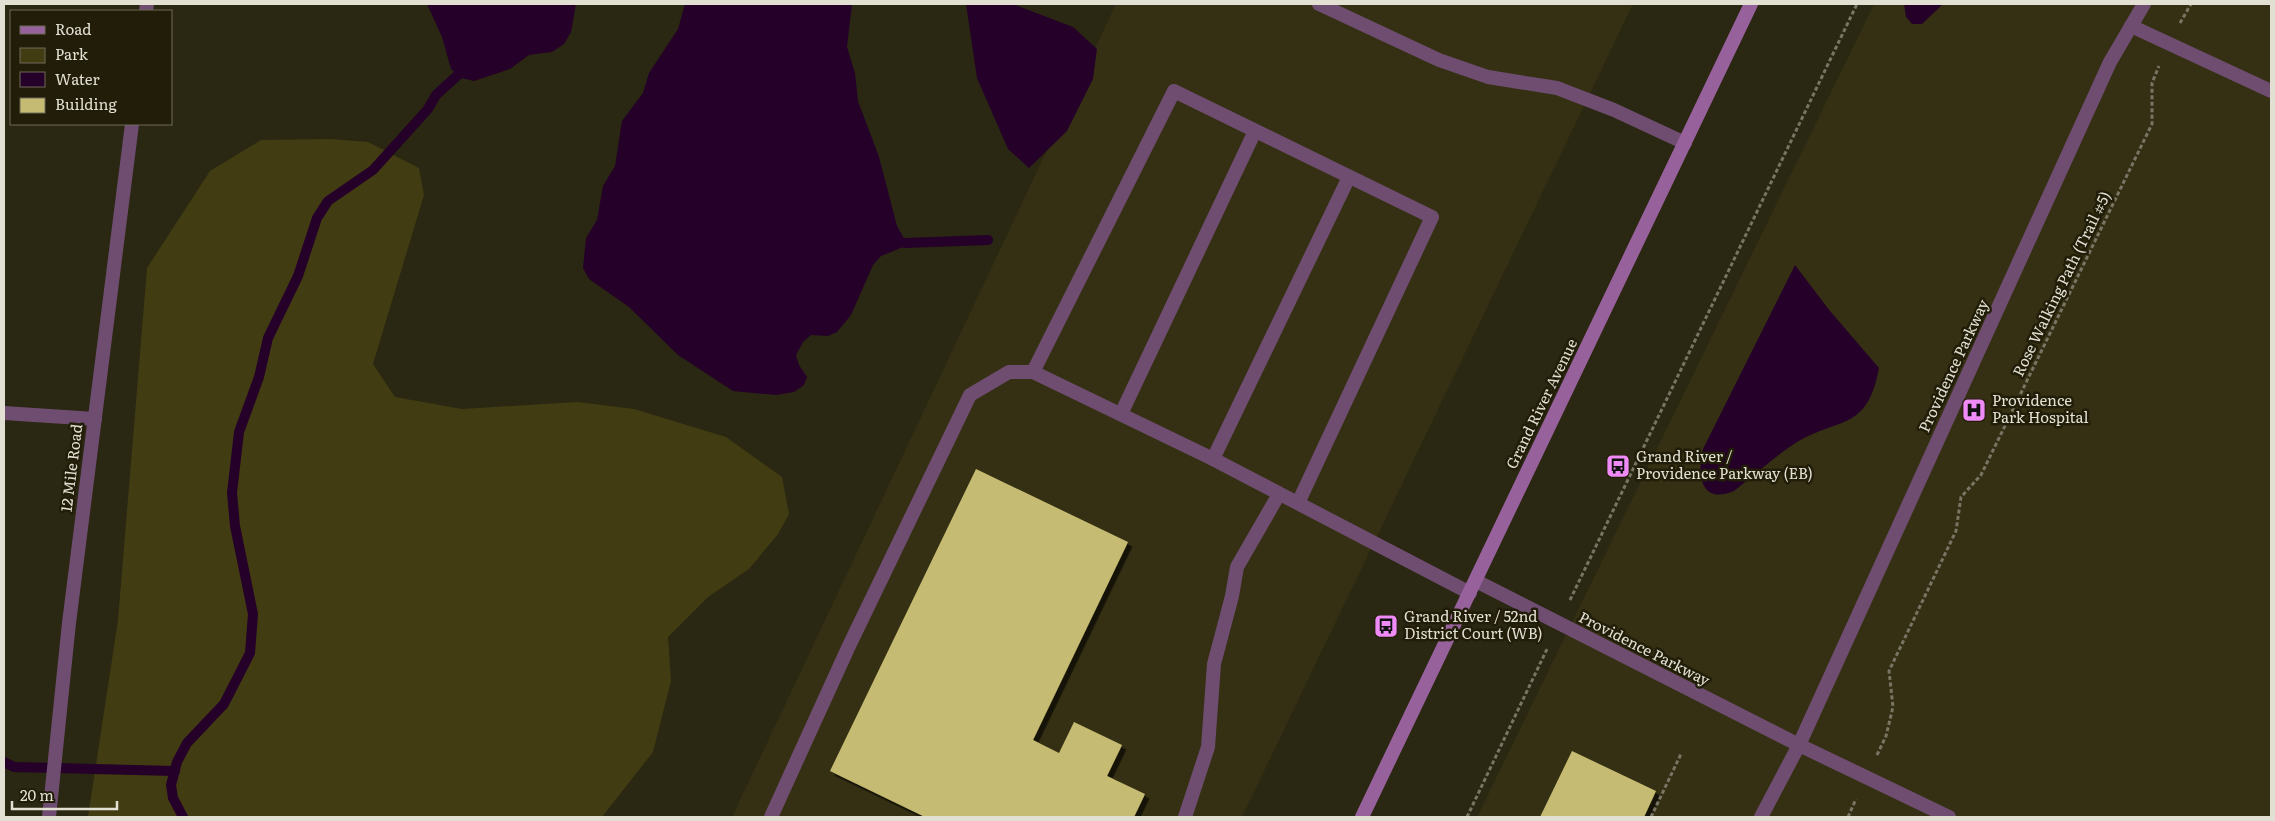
<svg xmlns="http://www.w3.org/2000/svg" width="2275" height="821" viewBox="0 0 2275 821" font-family="Literata,serif">
	<defs>
		<filter id="shadow"><feDropShadow dx="4.5" dy="4.5" stdDeviation="0" flood-color="#0009"/></filter>
	</defs>
	<rect width="100%" height="100%" fill="#2a2712"/>
	<!-- built -->
	<g fill="#353013">
		<polygon points="1116,4 1633,4 1242,817 732,817"/>
		<polygon points="1874,4 2271,4 2271,817 1477,817"/>
	</g>
	<!-- green -->
	<polygon fill="#423c12" points="331,139 368,142 419,168 424,195 373,364 395,397 462,409 577,402 634,409 726,437 782,477 789,514 778,534 749,569 708,597 668,637 671,681 653,752 602,817 88,817 118,620 147,268 210,171 261,140"/>
	<!-- water -->
	<g fill="#250029">
		<polygon points="427,4 576,4 571,32 564,44 552,52 529,55 510,69 474,81 461,78 451,69 442,37"/>
		<polygon points="685,4 852,4 847,47 855,73 858,101 879,157 897,226 906,242 903,247 881,256 873,265 851,315 837,332 828,336 811,335 803,342 796,355 799,365 807,377 804,385 794,392 776,395 733,391 678,355 629,307 589,279 583,268 586,238 597,220 603,186 615,166 622,121 643,93 649,73 678,29"/>
		<polygon points="966,4 1013,4 1073,27 1097,49 1093,79 1067,131 1029,168 1008,149 977,78"/>
		<polygon points="1904,4 1943,4 1922,24 1912,24 1906,17"/>
		<path d="M 1795,265 L 1830,311 L 1879,368 C 1867,433 1838,416 1794,444 C 1773,458 1753,476 1734,491 C 1700,505 1697,474 1703,449 Z"/>
	</g>
	<g fill="none" stroke-linecap="round" stroke-linejoin="round">
		<!-- stream -->
		<g stroke="#250029" stroke-width="10">
			<polyline points="905,243 988,240"/>
			<polyline points="4,762 14,767 175,771"/>
			<polyline points="183,817 173,798 171,785 177,762 187,743 224,704 250,653 253,614 235,526 232,493 239,432 259,377 268,338 298,276 317,218 328,201 373,170 428,109 436,95 458,75"/>
		</g>
	</g>
	<!-- building -->
	<g fill="#c6bb72" filter="url(#shadow)">
		<polygon points="976,469 1128,542 1033,740 1059,753 1074,722 1122,745 1107,776 1145,794 1134,817 925,817 830,771"/>
		<polygon points="1572,751 1656,791 1644,817 1540,817"/>
	</g>
	<g fill="none" stroke-linecap="round" stroke-linejoin="round">
		<!-- path -->
		<g stroke="#787564" stroke-width="3" stroke-dasharray="4 2.5" stroke-linecap="butt">
			<polyline points="2180,23 2191,4"/>
			<polyline points="1570,600 1857,4"/>
			<polyline points="1877,755 1886,736 1893,707 1889,671 1956,531 1961,497 1981,475 2152,124 2152,83 2159,66"/>
			<polyline points="1467,817 1548,647"/>
			<polyline points="1651,817 1681,754"/>
			<polyline points="1848,817 1856,799"/>
		</g>
		<!-- service -->
		<g stroke="#6f4d71" stroke-width="14">
			<polyline points="1319,4 1439,60 1488,77 1557,88 1614,110 1685,143"/>
			<polyline points="2131,26 2271,91"/>
			<polyline points="4,413 95,419"/>
			<polyline points="1121,414 1255,131"/>
			<polyline points="1213,459 1349,177"/>
			<polyline points="1298,503 1432,217 1174,91 1033,372 1213,459 1470,593"/>
			<polyline points="771,817 848,648 970,395 1009,372 1033,372"/>
			<polyline points="1185,817 1208,747 1214,664 1232,596 1237,567 1279,494"/>
			<polyline points="1761,817 1799,745"/>
		</g>
		<!-- minor -->
		<g stroke="#6f4d71" stroke-width="14">
			<polyline points="146,11 147,4"/>
			<polyline points="1476,581 1799,745 1949,817"/>
			<polyline points="1799,745 2110,62 2144,4"/>
			<polyline points="49,817 69,623 132,124"/>
		</g>
		<!-- secondary -->
		<polyline stroke="#97619b" stroke-width="14" points="1362,817 1751,4"/>
	</g>
	<!-- icons -->
	<defs>
		<g id="hospital-square" transform="scale(1.25)"><rect x="-9" y="-9" width="18" height="18" rx="4" fill="#ef8bf7" stroke="#211d08"/><path d="M-5-5h3v3.5h4V-5h3V5h-3V1.5h-4V5h-3Z" fill="#111"/></g>
		<g id="bus-square" transform="scale(1.25)"><rect x="-9" y="-9" width="18" height="18" rx="4" fill="#ef8bf7" stroke="#211d08"/><path d="M-5-6H5V4H4V6H2V4H-2V6H-4V4H-5ZM-3.5-4V0h7V-4ZM-3.5 1.2v1.5H-2V1.2ZM2 1.2v1.5H3.5V1.2Z" fill="#111"/></g>
	</defs>
	<g fill-rule="evenodd">
		<use href="#hospital-square" x="1974" y="410"/>
		<use href="#bus-square" x="1618" y="466"/>
		<use href="#bus-square" x="1386" y="626"/>
	</g>
	<g text-anchor="middle" stroke-width="5" stroke-linejoin="round" paint-order="stroke">
		<!-- street labels -->
		<g font-size="15" fill="#e2e0d3" stroke="#211d08">
			<text transform="translate(2062 284) rotate(-64)" y="5">Rose Walking Path (Trail #5)</text>
			<text transform="translate(1954 366) rotate(-65)" y="5">Providence Parkway</text>
			<text transform="translate(1542 404) rotate(-64)" y="5">Grand River Avenue</text>
			<text transform="translate(72 468) rotate(-83)" y="5">12 Mile Road</text>
			<text transform="translate(1644 649) rotate(27)" y="5">Providence Parkway</text>
		</g>
		<!-- poi labels -->
		<g font-size="15" fill="#e2e0d3" stroke="#211d08" text-anchor="start">
			<text x="1992" y="406">Providence<tspan x="1992" dy="17">Park Hospital</tspan></text>
			<text x="1636" y="462">Grand River /<tspan x="1636" dy="17">Providence Parkway (EB)</tspan></text>
			<text x="1404" y="622">Grand River / 52nd<tspan x="1404" dy="17">District Court (WB)</tspan></text>
		</g>
	</g>
	<!-- border -->
	<rect width="2275" height="821" fill="none" stroke="#e2e0d3" stroke-width="10"/>
	<!-- legend -->
	<rect x="10" y="10" width="162" height="115" fill="#211d08" stroke="#6e6b59"/>
	<rect x="20" y="26" width="25" height="8" fill="#97619b" stroke="#6e6b59"/>
	<text x="55" y="35" font-size="15" fill="#e2e0d3">Road</text>
	<rect x="20" y="48" width="25" height="15" fill="#423c12" stroke="#6e6b59"/>
	<text x="55" y="60" font-size="15" fill="#e2e0d3">Park</text>
	<rect x="20" y="72" width="25" height="15" fill="#250029" stroke="#6e6b59"/>
	<text x="55" y="85" font-size="15" fill="#e2e0d3">Water</text>
	<rect x="20" y="98" width="25" height="15" fill="#c6bb72" stroke="#6e6b59"/>
	<text x="55" y="110" font-size="15" fill="#e2e0d3">Building</text>
	<!-- scale -->
	<path d="M12 801v8h105v-8" fill="none" stroke="#e2e0d3" stroke-width="2.5"/>
	<text x="20" y="801" font-size="15" fill="#e2e0d3" stroke="#211d08" stroke-width="4" paint-order="stroke">20 m</text>
</svg>
